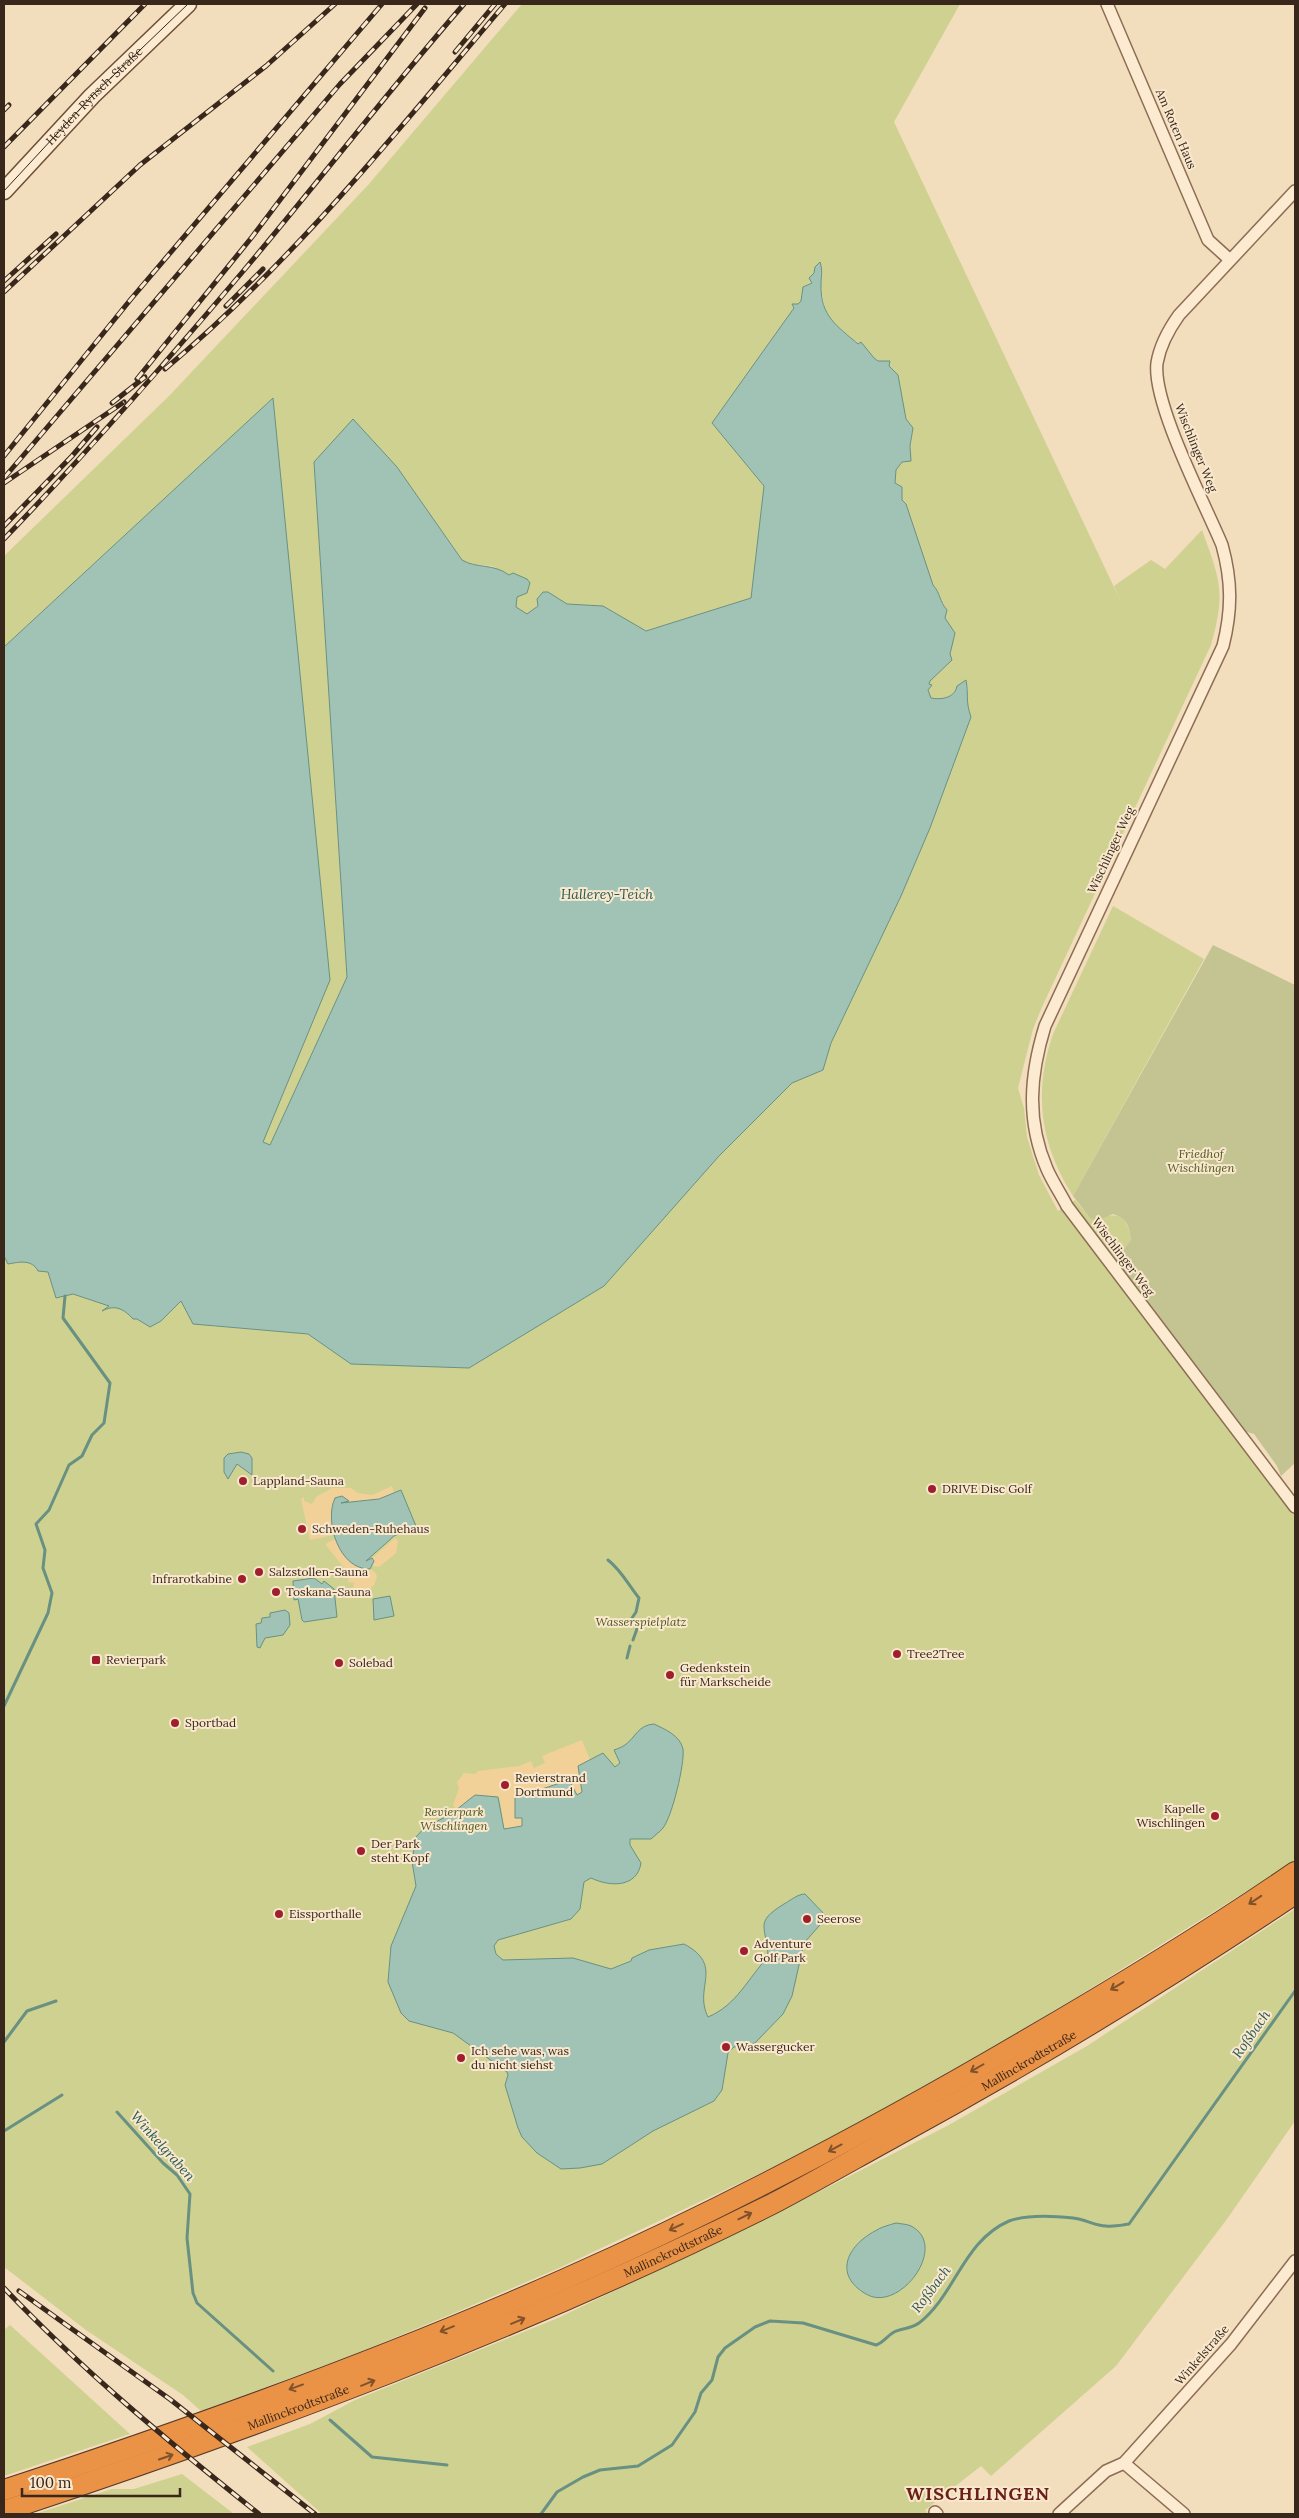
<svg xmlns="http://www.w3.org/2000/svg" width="1299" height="2518" viewBox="0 0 1299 2518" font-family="Lora,serif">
	<rect width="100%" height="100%" fill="#f2ddbd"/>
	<!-- green -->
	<g fill="#cfd190">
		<path d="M 522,4 L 960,4 L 894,122 L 1122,604 L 1114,586 L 1151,560 L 1165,569 L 1202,530 C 1220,580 1226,592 1211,645 L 1042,1007 L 1033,1029 L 1018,1088 L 1024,1108 L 1027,1137 L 1039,1175 L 1058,1211 L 1075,1200 L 1090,1218 C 1115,1214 1127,1211 1131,1240 L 1111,1265 L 1295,1507 L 1295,1861 L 1069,2002 L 906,2099 L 761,2173 L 559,2268 L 459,2311 L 348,2357 L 201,2411 L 183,2395 L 86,2330 L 4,2267 L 4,1256 L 9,1264 L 23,1261 L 35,1265 L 38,1270 L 48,1272 L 72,1294 L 109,1306 L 108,1308 C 120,1306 126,1310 134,1319 L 137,1318 L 150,1327 L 161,1321 L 181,1301 L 210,1326 L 308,1334 L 351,1364 L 719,1156 L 792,1083 L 823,1070 L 831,1043 L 901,896 L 930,828 L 971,717 L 965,702 L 968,689 L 966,680 L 957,686 C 955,698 941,700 930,698 L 928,690 L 932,685 L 929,684 L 930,681 L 947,663 L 955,633 L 945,618 L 947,610 C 939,601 941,594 933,585 L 906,504 L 902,500 L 902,487 L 895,483 L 896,470 L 902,462 L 908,462 C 911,451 911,440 913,428 L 906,419 L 898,375 L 889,366 L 874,358 L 861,343 L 858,344 C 833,323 825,321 821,286 C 820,277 824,272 820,263 L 810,278 L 812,282 L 803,287 L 801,301 L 798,304 L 794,304 L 794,308 L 712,423 L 764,486 L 751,598 L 645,631 L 603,606 L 567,604 L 548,592 L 530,614 L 527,614 L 516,607 L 517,597 L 509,575 L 492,566 L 468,564 L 462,560 L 397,467 L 314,462 L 347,977 L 270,1145 L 263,1142 L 273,398 L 4,647 L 4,556 L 170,395 L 369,184 Z"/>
		<path d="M 1113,906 L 1204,959 L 1073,1196 C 1040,1144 1033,1093 1053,1034 Z"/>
		<polygon points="1295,1909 1295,2121 1227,2219 1116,2366 991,2476 981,2466 925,2510 928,2514 322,2514 247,2447 310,2424 355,2400 558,2318 795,2204 947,2126 1087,2046"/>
		<polygon points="10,2325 130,2434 4,2476 4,2330"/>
		<polygon points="182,2474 234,2514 35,2514 112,2489 134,2489"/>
	</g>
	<!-- sand -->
	<g fill="#f1d197">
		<polygon points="392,1486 394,1493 380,1499 349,1503 338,1496 335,1497 331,1511 333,1535 310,1540 301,1499 304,1497 304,1501 312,1504 316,1497 332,1488 351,1488 358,1493 372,1495"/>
		<polygon points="395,1538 398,1541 396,1553 379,1567 373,1566 372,1558"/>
		<path d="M 335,1539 C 345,1559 358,1561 375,1572 L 377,1576 L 374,1585 L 361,1597 L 353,1588 L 354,1583 L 348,1582 L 349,1574 L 325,1544 Z"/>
		<polygon points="582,1740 590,1760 579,1766 583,1792 522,1818 522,1827 504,1830 500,1800 472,1797 457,1810 453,1805 459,1788 457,1782 464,1773 475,1774 478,1771 519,1766 531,1761 534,1768 545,1763 542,1756"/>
	</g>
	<!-- cemetery -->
	<path fill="#c3c491" d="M 1213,945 L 1295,985 L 1295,1463 L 1281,1476 L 1277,1466 L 1254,1434 L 1236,1429 L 1111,1265 L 1131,1240 C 1129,1225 1127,1219 1113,1214 L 1096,1221 L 1090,1218 L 1073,1196 Z"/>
	<!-- water -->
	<g fill="#a1c3b6" stroke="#689183">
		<path d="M 820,262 C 823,271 821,276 821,284 C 820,316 837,326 858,344 L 861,342 L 874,358 L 878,361 L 890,361 L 889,366 L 898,375 L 906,419 L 913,428 L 910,446 L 911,461 L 902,462 L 896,470 L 895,483 L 902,487 L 902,500 L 906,504 L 933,585 C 941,594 939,601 947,610 L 945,618 L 955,633 L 950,654 L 952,660 L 930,681 L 929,684 L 932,685 L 928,690 L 931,698 C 941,700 955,698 957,686 L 966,680 C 969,695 965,700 971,717 L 930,828 L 901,896 L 831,1043 L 823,1070 L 792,1083 L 719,1156 L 604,1286 L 469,1368 L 351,1364 L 308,1334 L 193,1324 L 181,1301 L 161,1321 L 150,1327 L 137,1319 L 133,1319 C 124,1309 115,1304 102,1311 L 109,1306 L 73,1294 L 56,1298 L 48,1272 L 38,1271 C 32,1259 19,1262 8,1264 L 4,1256 L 4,647 L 273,398 L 330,980 L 263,1142 L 270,1145 L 347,977 L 314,462 L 353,419 L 397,467 L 462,560 C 477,569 493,563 509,575 L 513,573 L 527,579 L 530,583 L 527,593 L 517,597 L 516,607 L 527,614 L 538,606 L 537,599 L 543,592 L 548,592 L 567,604 L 603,606 L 646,631 L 751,598 L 764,486 L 712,423 L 794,308 L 792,304 L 798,304 L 801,301 L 803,287 L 812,283 L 809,278 L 814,273 L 815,267 Z"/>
		<polygon points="241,1452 249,1454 252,1458 252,1475 237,1464 228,1479 224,1472 224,1458 228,1454"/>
		<path d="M 401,1490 L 416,1526 L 394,1536 L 366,1561 L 372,1558 L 374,1561 L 370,1569 C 339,1570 324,1521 335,1498 L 342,1496 L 349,1501 L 341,1503 L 379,1499 Z"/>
		<polygon points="314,1578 322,1584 324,1581 334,1589 337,1617 304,1622 302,1620 298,1599 294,1600 293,1581"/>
		<polygon points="390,1596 394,1616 374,1620 373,1599"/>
		<polygon points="285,1610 289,1613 290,1625 283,1635 265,1638 260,1648 257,1647 256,1624 261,1623 262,1618 270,1617 270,1613"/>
		<path d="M 654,1724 C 664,1729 680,1735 683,1749 C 685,1763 672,1817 663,1828 C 660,1832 655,1835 651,1839 L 630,1839 L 630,1845 L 641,1863 C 637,1888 610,1887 591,1878 L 584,1882 L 580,1909 L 571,1919 L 498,1940 L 494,1946 L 496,1954 L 503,1960 L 573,1958 L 611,1969 L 631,1961 L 632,1958 L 649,1950 L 684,1944 C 725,1966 693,1987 708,2017 C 737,2005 748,1978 768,1957 C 767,1926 753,1923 784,1904 C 791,1900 798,1894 805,1894 L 827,1917 L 804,1943 L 792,1996 L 783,2014 L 755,2043 L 734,2047 L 728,2053 L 722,2090 L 714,2101 L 653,2131 L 602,2164 L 580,2168 L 561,2169 L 537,2153 L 522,2137 L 518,2128 L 505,2085 L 508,2075 L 507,2072 L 453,2033 L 409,2021 L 401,2013 L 388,1982 L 391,1946 L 416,1886 L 412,1861 L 416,1837 L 424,1828 L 451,1814 L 475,1795 L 498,1797 L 504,1829 L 522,1826 L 522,1818 L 515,1818 L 515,1798 L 569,1780 L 577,1795 L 582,1792 L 578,1766 L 603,1753 L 615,1767 L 620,1763 L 614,1750 C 617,1749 622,1747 625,1745 C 636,1737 638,1725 654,1724 Z"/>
		<path d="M 896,2223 C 901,2224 907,2224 911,2226 C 950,2246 899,2314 866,2294 C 833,2275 847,2246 875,2231 C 881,2227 889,2225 896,2223 Z"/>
	</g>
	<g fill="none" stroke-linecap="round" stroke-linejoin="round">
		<!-- stream -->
		<g stroke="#689183" stroke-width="3">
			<path d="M 608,1560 C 622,1571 629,1586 639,1598 L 636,1612 L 632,1618 L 638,1626 L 633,1640"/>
			<polyline points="627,1658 630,1646"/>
			<polyline points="4,1706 48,1613 52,1593 43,1568 45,1550 36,1524 49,1510 69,1465 82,1456 92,1435 104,1423 110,1383 63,1318 65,1296"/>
			<polyline points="4,2042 27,2011 56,2001"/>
			<polyline points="117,2112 163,2163 177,2175 190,2194 187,2238 193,2293 197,2303 273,2371"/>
			<polyline points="4,2131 62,2095"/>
			<polyline points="330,2420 372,2457 447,2465"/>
			<path d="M 541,2514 L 557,2492 L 583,2477 L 600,2470 L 638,2466 L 672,2445 L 695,2412 L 701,2393 L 712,2380 L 718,2357 L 725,2348 L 755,2327 L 770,2321 L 803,2323 L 876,2345 C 883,2343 887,2336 894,2332 C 902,2328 911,2329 919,2323 C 956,2294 963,2241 1009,2221 C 1028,2214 1054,2216 1073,2218 C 1085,2219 1095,2226 1106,2226 C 1114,2227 1122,2225 1129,2224 L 1295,1991"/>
		</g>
		<!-- street casing -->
		<g stroke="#8c6d55" stroke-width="14">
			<g id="street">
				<polyline points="1107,4 1208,240 1229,259"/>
				<path d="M 1295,191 L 1179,315 C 1169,329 1160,345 1157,363 C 1152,403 1205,504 1222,545 C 1232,581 1232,610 1223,646 L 1045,1026 C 1030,1075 1026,1120 1047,1169 C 1052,1181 1061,1194 1067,1206 L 1295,1507"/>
				<polyline points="1124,2463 1184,2514"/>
				<polyline points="935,2512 937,2514"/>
				<polyline points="1059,2514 1106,2471 1124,2463 1231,2344 1295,2261"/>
			</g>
		</g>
		<!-- secondary casing -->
		<g stroke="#6d4e38" stroke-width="19">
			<g id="secondary">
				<path id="s1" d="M 4,191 L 92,96 L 188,4"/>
			</g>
		</g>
		<!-- highway casing -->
		<g stroke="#583b2a" stroke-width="22">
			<g id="highway">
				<path d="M 4,2490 C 193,2428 382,2360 565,2279 C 723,2209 876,2128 1026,2040 C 1117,1987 1208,1932 1295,1872"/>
				<path id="s2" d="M 4,2511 C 267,2424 526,2327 774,2203 C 814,2182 854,2159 894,2137 C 1032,2062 1165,1981 1295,1894"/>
			</g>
		</g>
		<!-- street -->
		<use href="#street" stroke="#fcebd1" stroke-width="11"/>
		<!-- secondary -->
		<use href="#secondary" stroke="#fcebd1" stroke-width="16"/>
		<!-- highway -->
		<use href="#highway" stroke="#ea9245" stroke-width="20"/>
		<!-- tram -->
		<polyline stroke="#39271b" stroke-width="1" points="4,191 92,96 188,4"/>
		<!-- rail casing -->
		<g stroke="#39271b" stroke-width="5">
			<g id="rail">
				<polyline points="455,52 495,4"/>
				<polyline points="4,110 9,105"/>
				<polyline points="4,147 145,4"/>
				<polyline points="4,281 56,234"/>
				<polyline points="4,292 140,165 266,66 335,4"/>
				<polyline points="226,306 263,269"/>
				<path d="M 165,369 C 293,262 398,130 505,4"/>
				<polyline points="137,379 252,237 425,8"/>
				<polyline points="112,403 145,377"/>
				<polyline points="4,456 131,299 382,4"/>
				<polyline points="4,478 340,84 417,4"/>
				<polyline points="4,483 124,402"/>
				<polyline points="4,526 72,456 97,427"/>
				<path d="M 4,539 C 88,452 167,361 245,269 C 319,181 389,90 464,4"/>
				<path d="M 4,2288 C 83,2371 170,2443 259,2514"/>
				<polyline points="19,2291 171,2400 315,2514"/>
			</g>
		</g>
		<!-- rail -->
		<use href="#rail" stroke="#f9e8cd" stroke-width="3" stroke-dasharray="9" stroke-linecap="butt"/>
	</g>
	<!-- one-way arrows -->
	<defs><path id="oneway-shaft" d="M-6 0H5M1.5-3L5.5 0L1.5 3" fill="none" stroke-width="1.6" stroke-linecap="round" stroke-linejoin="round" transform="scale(1.25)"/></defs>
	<g stroke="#80522c">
		<use href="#oneway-shaft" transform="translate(1255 1900) rotate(146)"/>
		<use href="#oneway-shaft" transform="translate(1117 1986) rotate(149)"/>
		<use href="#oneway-shaft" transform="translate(977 2068) rotate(150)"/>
		<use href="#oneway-shaft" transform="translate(835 2148) rotate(152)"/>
		<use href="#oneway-shaft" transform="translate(745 2216) rotate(-26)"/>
		<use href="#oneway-shaft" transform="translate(676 2227) rotate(155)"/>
		<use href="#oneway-shaft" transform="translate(518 2321) rotate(-23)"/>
		<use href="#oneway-shaft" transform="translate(447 2329) rotate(158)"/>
		<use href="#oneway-shaft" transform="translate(368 2383) rotate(-22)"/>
		<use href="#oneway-shaft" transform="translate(296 2387) rotate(160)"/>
		<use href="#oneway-shaft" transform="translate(166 2457) rotate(-19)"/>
	</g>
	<!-- markers -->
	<g fill="#a01f2c" stroke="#f9e8cd" stroke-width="2">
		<circle cx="243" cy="1481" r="5"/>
		<circle cx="932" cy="1489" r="5"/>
		<circle cx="302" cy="1529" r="5"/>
		<circle cx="259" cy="1572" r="5"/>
		<circle cx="242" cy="1579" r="5"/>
		<circle cx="276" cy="1592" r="5"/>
		<circle cx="897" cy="1654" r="5"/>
		<rect x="91" y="1655" width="10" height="10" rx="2.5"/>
		<circle cx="339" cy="1663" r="5"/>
		<circle cx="670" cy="1675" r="5"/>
		<circle cx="175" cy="1723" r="5"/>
		<circle cx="505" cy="1785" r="5"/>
		<circle cx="1215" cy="1816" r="5"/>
		<circle cx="361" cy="1851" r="5"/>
		<circle cx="279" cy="1914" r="5"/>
		<circle cx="807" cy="1919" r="5"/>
		<circle cx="744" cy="1951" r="5"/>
		<circle cx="726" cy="2047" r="5"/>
		<circle cx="461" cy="2058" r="5"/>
	</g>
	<g text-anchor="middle" stroke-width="4" stroke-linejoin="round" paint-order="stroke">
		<!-- street labels -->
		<g font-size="12" fill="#39271b" stroke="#f9e8cd">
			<text dy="4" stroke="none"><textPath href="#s1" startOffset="131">Heyden-Rynsch-Straße</textPath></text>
			<text transform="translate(1176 129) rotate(67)" y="4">Am Roten Haus</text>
			<text transform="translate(1196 448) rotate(68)" y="4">Wischlinger Weg</text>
			<text transform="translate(1111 850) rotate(-65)" y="4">Wischlinger Weg</text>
			<text transform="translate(1123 1257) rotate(53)" y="4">Wischlinger Weg</text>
			<text dy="4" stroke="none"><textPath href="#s2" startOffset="1122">Mallinckrodtstraße</textPath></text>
			<text dy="4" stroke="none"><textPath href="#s2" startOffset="718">Mallinckrodtstraße</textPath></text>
			<text transform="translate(1202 2355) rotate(-49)" y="4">Winkelstraße</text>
			<text dy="4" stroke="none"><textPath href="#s2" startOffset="312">Mallinckrodtstraße</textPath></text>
		</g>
		<!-- park labels -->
		<g font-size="12" font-style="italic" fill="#4f581f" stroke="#f9e8cd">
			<text x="1201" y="1158">Friedhof<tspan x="1201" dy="14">Wischlingen</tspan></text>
			<text x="641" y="1626">Wasserspielplatz</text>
			<text x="454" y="1816">Revierpark<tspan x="454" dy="14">Wischlingen</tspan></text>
		</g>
		<!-- poi labels -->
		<g font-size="12" fill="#39271b" stroke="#f9e8cd" text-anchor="start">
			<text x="253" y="1485">Lappland-Sauna</text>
			<text x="942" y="1493">DRIVE Disc Golf</text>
			<text x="312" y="1533">Schweden-Ruhehaus</text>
			<text x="269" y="1576">Salzstollen-Sauna</text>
			<text x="232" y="1583" text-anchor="end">Infrarotkabine</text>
			<text x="286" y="1596">Toskana-Sauna</text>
			<text x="907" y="1658">Tree2Tree</text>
			<text x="106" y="1664">Revierpark</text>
			<text x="349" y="1667">Solebad</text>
			<text x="680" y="1672">Gedenkstein<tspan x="680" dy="14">für Markscheide</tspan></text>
			<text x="185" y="1727">Sportbad</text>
			<text x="515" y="1782">Revierstrand<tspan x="515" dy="14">Dortmund</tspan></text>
			<text x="1205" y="1813" text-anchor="end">Kapelle<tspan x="1205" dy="14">Wischlingen</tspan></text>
			<text x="371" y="1848">Der Park<tspan x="371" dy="14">steht Kopf</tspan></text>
			<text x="289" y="1918">Eissporthalle</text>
			<text x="817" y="1923">Seerose</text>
			<text x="754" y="1948">Adventure<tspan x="754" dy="14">Golf Park</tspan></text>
			<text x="736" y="2051">Wassergucker</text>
			<text x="471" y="2055">Ich sehe was, was<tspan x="471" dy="14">du nicht siehst</tspan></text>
		</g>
		<!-- water labels -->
		<g font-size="14" font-style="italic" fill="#285b53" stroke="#f9e8cd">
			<text x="607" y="899">Hallerey-Teich</text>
			<text transform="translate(1251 2034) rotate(-55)" y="5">Roßbach</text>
			<text transform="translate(163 2146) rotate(48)" y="5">Winkelgraben</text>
			<text transform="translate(931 2289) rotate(-53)" y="5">Roßbach</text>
		</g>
		<!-- district labels -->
		<g font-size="18" font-weight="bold" letter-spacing="1" fill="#6a2016" stroke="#f9e8cd">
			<text x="978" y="2500">WISCHLINGEN</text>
		</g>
	</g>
	<!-- border -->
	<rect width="1299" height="2518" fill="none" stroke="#39271b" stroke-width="10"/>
	<!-- scale -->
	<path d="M22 2488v8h158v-8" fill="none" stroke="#39271b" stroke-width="2.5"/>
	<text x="30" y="2488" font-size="15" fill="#39271b" stroke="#f9e8cd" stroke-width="4" paint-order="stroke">100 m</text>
</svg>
